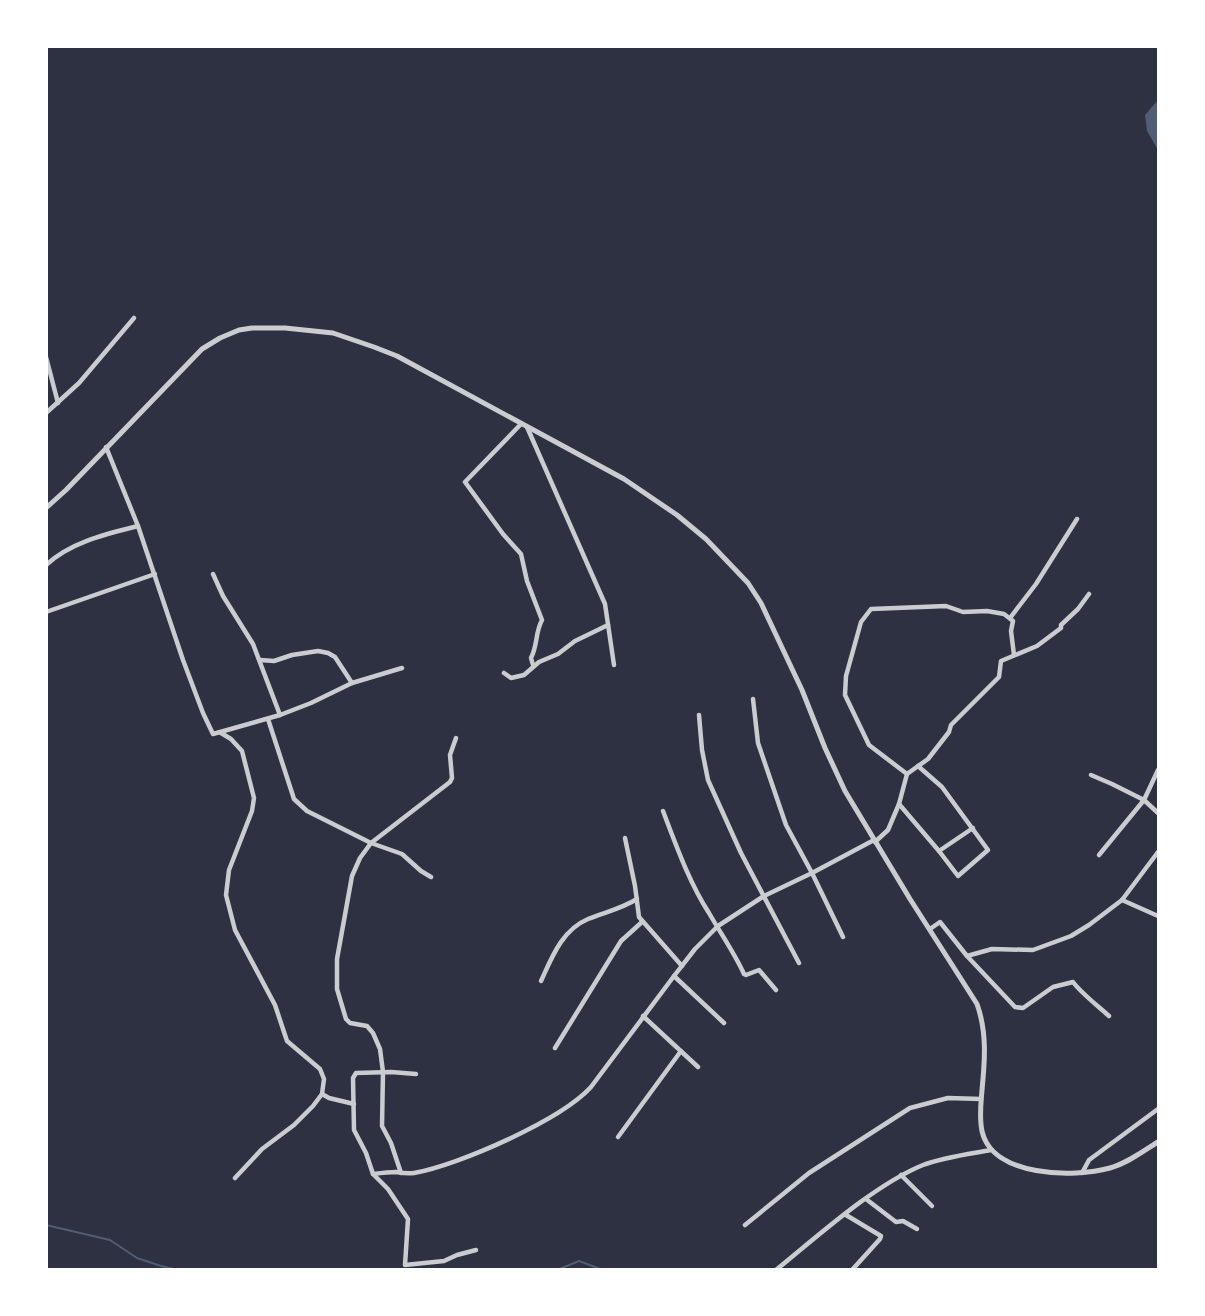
<svg xmlns="http://www.w3.org/2000/svg" width="1205" height="1316" viewBox="0 0 1205 1316" font-family="'Work Sans',sans-serif">
	<rect width="100%" height="100%" fill="#2d3142"/>
	<!-- water -->
	<polygon fill="#4f5d75" points="1158,100 1158,150 1147,131 1145,115"/>
	<g fill="none" stroke-linecap="round" stroke-linejoin="round">
		<!-- stream -->
		<g stroke="#4f5d75" stroke-width="2">
			<polyline points="46,1225 110,1240 137,1258 161,1266 178,1270"/>
			<polyline points="557,1270 579,1261 603,1270"/>
		</g>
		<!-- minor -->
		<g stroke="#caccd0" stroke-width="4.5">
			<polyline points="46,357 58,403"/>
			<polyline points="46,413 79,383 134,318"/>
			<path d="M 521,424 L 465,482 L 503,534 L 521,554 L 527,581 L 542,620 C 535,633 538,644 531,658 L 533,665"/>
			<polyline points="527,427 605,604 614,665"/>
			<polyline points="106,447 138,526 183,660 203,713 213,734 280,715 311,703 352,683 402,668"/>
			<path d="M 46,565 C 71,542 106,534 138,526"/>
			<polyline points="213,574 223,596 253,644 280,715"/>
			<polyline points="46,612 155,574"/>
			<polyline points="1010,618 1036,584 1077,519"/>
			<polyline points="260,660 274,661 292,655 318,651 328,653 335,657 352,683"/>
			<polyline points="504,673 511,678 524,675 539,662 558,654 575,641 608,625"/>
			<polyline points="753,699 758,743 786,825 812,873 843,937"/>
			<polyline points="699,715 702,750 708,780 741,853 799,963"/>
			<polyline points="268,719 294,799 307,811 371,843 402,854 421,871 431,877"/>
			<polyline points="221,733 231,739 242,751 254,798 252,811 229,870 226,895 235,930 275,1005 287,1041 320,1069 324,1079 322,1094 313,1106 294,1125 262,1149 235,1178"/>
			<polyline points="1158,770 1144,800 1158,813"/>
			<polyline points="907,774 869,745 845,695 846,676 861,622 871,609 946,606 963,612 987,611 1004,614 1013,621 1011,631 1014,655"/>
			<polyline points="1091,775 1112,784 1144,800 1099,855"/>
			<polyline points="899,804 939,851 958,876 988,850 942,787 918,766"/>
			<path d="M 663,811 C 676,845 689,882 709,913 C 721,934 734,952 744,974 L 746,975 L 759,970 L 776,990"/>
			<polyline points="625,838 635,886 639,917 682,966"/>
			<polyline points="875,842 888,830 899,804 907,774 928,759 949,732 951,725 999,677 1001,661 1037,646 1061,628 1061,625 1078,609 1089,594"/>
			<polyline points="939,851 973,828"/>
			<polyline points="1122,900 1158,916"/>
			<path d="M 930,929 L 940,922 L 967,956 L 1015,1007 L 1023,1008 L 1053,987 L 1073,982 C 1081,993 1098,1006 1109,1016"/>
			<polyline points="967,956 992,949 1033,950 1071,936 1089,925 1122,900 1158,852"/>
			<polyline points="674,976 724,1023"/>
			<path d="M 541,981 C 552,957 562,930 588,919 C 605,912 621,909 637,899"/>
			<polyline points="643,1016 698,1067"/>
			<polyline points="555,1048 621,941 642,922"/>
			<polyline points="416,1074 391,1072 356,1073 353,1078 354,1130 366,1153 373,1174 388,1189 408,1219 405,1265 444,1261 457,1255 476,1250"/>
			<polyline points="322,1094 329,1098 354,1104"/>
			<polyline points="618,1137 681,1051"/>
			<polyline points="401,1173 391,1143 382,1126 383,1072 380,1049 373,1033 367,1026 350,1023 346,1019 337,989 337,959 352,876 360,858 371,843 450,782 452,778 450,755 456,738"/>
			<polyline points="1082,1173 1089,1160 1158,1109"/>
			<path d="M 373,1174 C 381,1173 389,1172 396,1172 C 402,1173 408,1174 414,1173 C 459,1165 561,1120 591,1087 L 674,976 L 695,949 L 718,926 L 764,896 L 812,873 L 874,840"/>
			<polyline points="901,1175 932,1206"/>
			<polyline points="866,1199 896,1222 903,1221 917,1229"/>
			<polyline points="846,1215 881,1236 880,1239 852,1270"/>
			<polyline points="745,1225 809,1173 910,1108 948,1098 981,1099"/>
			<path d="M 776,1270 C 818,1236 874,1185 923,1165 C 944,1157 969,1154 991,1150"/>
		</g>
		<!-- tertiary -->
		<path stroke="#caccd0" stroke-width="5" d="M 46,508 L 66,490 L 202,349 L 220,338 L 239,330 L 252,328 L 285,328 L 333,333 L 374,347 L 397,356 L 624,479 L 677,515 L 706,539 L 748,583 L 761,603 L 802,690 L 825,748 L 845,791 L 910,899 L 977,1004 C 987,1032 985,1060 982,1090 C 981,1103 979,1117 982,1131 C 992,1177 1074,1178 1110,1168 C 1128,1163 1143,1151 1158,1142"/>
	</g>
	<!-- border -->
	<rect width="1205" height="1316" fill="none" stroke="#ffffff" stroke-width="96"/>
</svg>
